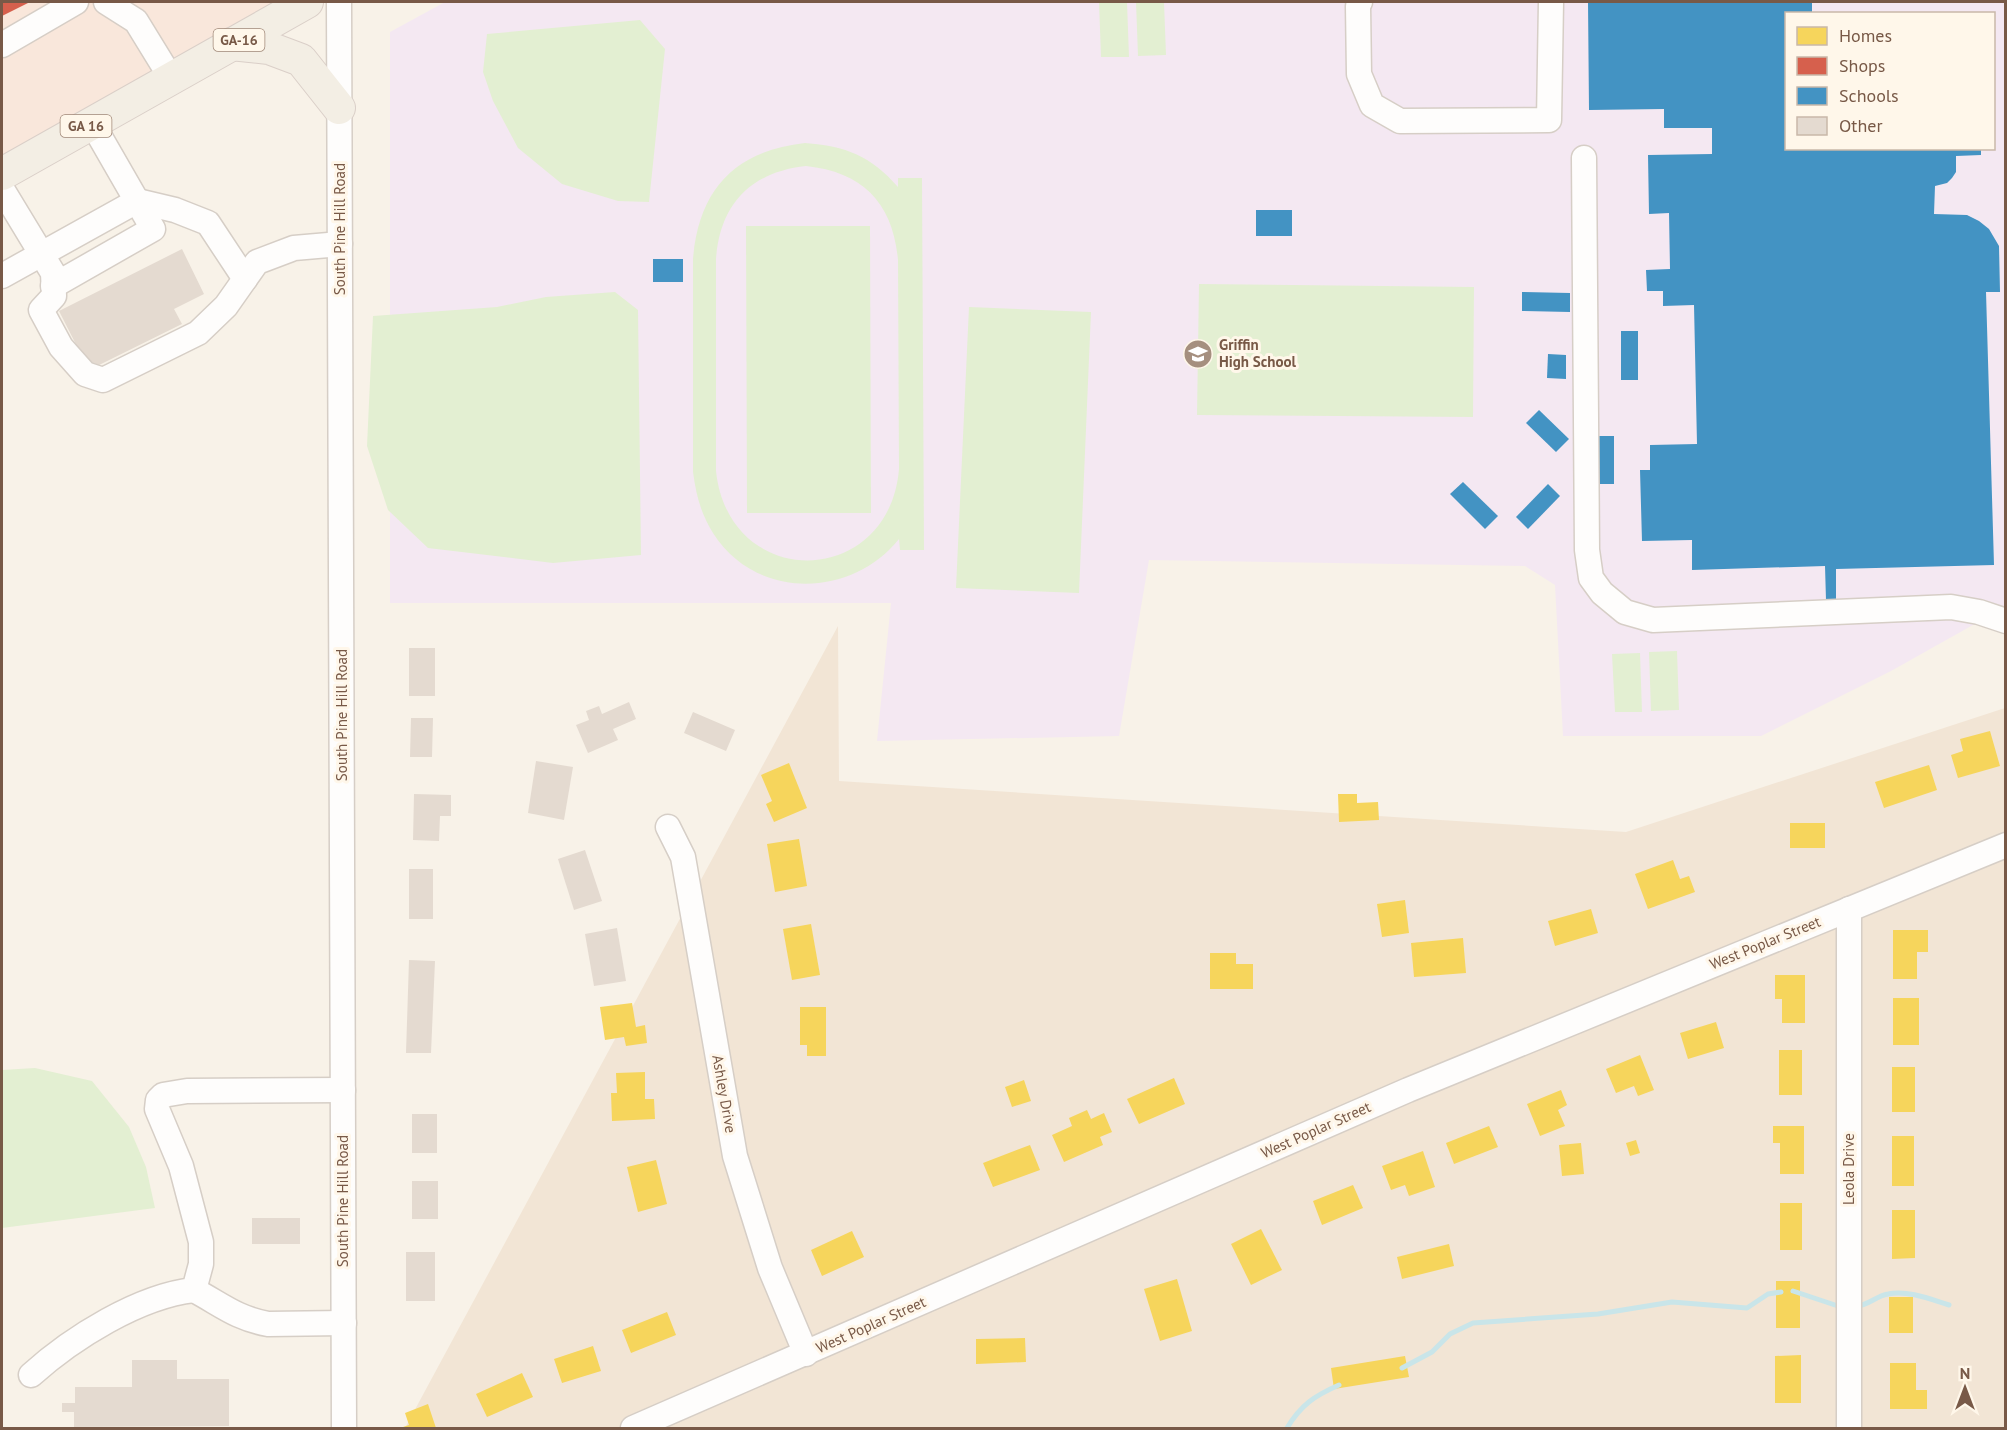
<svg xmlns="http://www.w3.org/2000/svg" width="2007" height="1430" viewBox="0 0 2007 1430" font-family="'PT Sans',sans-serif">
	<rect width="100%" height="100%" fill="#f8f2e8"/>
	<!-- residential -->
	<polygon fill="#f2e5d5" points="838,626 839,781 1626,832 2005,708 2005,1428 405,1428"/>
	<!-- commercial -->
	<polygon fill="#f9e7db" points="2,2 322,2 2,160"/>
	<!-- education -->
	<path fill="#f4e8f2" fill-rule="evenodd" d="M 445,2 L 2005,2 L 2005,607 L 1891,671 L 1761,736 L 1563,736 L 1555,585 L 1525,566 L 1149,560 L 1119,736 L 877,741 L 891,603 L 390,603 L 390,32 ZM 1786,14 L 1994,14 L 1994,148 L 1786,148 Z"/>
	<!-- green -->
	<g fill="#e3efd2" fill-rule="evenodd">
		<polygon points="1099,2 1127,2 1129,57 1101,57"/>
		<polygon points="1136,2 1164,2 1166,55 1138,56"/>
		<polygon points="640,20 665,49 649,202 618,201 562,184 518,148 493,101 483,72 487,34"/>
		<path d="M 805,143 C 846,146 871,156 898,187 L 898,178 L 922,178 L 924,550 L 900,550 L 899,539 C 852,598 756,601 713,533 C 701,514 696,495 693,472 L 693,259 C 699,189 735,151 805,143 ZM 806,166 C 863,172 893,203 898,260 L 899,469 C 889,589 729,592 716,471 L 716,259 C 720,204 751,172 806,166 Z"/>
		<polygon points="746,226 870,226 871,513 747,513"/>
		<polygon points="1199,284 1474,287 1473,417 1197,415"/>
		<polygon points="615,292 638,310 641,555 553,563 428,548 388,510 367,446 373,316 497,307 546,297"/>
		<polygon points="969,307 1091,312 1079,593 956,588"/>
		<polygon points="1677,651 1679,710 1651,711 1649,652"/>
		<polygon points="1640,653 1642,712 1615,712 1612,654"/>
		<polygon points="35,1068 92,1081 129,1127 146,1167 155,1208 2,1228 2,1070"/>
	</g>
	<!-- homes -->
	<g fill="#f6d55c">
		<polygon points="1990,731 2000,766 1958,778 1951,755 1963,751 1960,739"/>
		<polygon points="789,763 807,808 774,822 766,804 772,801 761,775"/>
		<polygon points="1929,765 1937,790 1884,808 1875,782"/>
		<polygon points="1338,794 1357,794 1357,803 1378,802 1379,820 1339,822"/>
		<rect x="1790" y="823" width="35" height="25"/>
		<polygon points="799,839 807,886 775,892 767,844"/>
		<polygon points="1673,860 1680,879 1689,876 1695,892 1648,909 1635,874"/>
		<polygon points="1405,900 1409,933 1382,937 1377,904"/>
		<polygon points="1591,909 1598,933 1555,946 1548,921"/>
		<polygon points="811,924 820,975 792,980 783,929"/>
		<polygon points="1893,930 1928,930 1928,952 1917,952 1917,979 1893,979"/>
		<polygon points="1463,938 1466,973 1414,977 1411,943"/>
		<polygon points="1210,953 1236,953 1236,964 1253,964 1253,989 1210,989"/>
		<polygon points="1775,975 1805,975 1805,1023 1782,1023 1782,999 1775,999"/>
		<rect x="1893" y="998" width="26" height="47"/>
		<polygon points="632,1003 636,1027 645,1025 647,1043 626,1046 624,1037 605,1040 600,1007"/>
		<polygon points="800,1007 826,1007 826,1056 807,1056 807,1045 800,1045"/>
		<polygon points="1716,1022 1724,1048 1688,1059 1680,1033"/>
		<rect x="1779" y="1050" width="23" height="45"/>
		<polygon points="1640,1055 1654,1090 1638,1096 1634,1086 1616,1093 1606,1069"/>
		<rect x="1892" y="1067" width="23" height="45"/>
		<polygon points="645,1072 645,1099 654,1099 655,1119 612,1121 611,1093 617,1093 616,1073"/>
		<polygon points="1174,1078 1185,1104 1139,1124 1127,1099"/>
		<polygon points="1024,1080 1031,1101 1012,1107 1005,1087"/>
		<polygon points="1561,1090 1567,1105 1558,1110 1565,1126 1540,1136 1527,1104"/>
		<polygon points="1087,1110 1091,1119 1104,1113 1112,1132 1100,1137 1103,1145 1064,1162 1052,1135 1072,1126 1069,1118"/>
		<polygon points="1489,1126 1498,1147 1454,1164 1446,1143"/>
		<polygon points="1773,1126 1804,1126 1804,1174 1780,1174 1780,1143 1773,1143"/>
		<rect x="1892" y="1136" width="22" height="50"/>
		<polygon points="1636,1140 1640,1153 1630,1156 1626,1143"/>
		<polygon points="1581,1143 1584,1174 1562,1176 1559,1145"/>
		<polygon points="1030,1145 1040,1170 993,1187 983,1163"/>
		<polygon points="1423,1151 1435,1187 1409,1196 1405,1185 1391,1190 1382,1166"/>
		<polygon points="656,1160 667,1204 638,1212 627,1167"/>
		<polygon points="1353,1185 1363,1208 1322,1225 1313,1201"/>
		<rect x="1780" y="1203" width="22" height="47"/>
		<polygon points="1892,1210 1915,1210 1915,1258 1892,1259"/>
		<polygon points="1261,1229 1282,1270 1251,1285 1231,1244"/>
		<polygon points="852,1231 864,1257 822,1276 811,1250"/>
		<polygon points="1449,1244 1454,1266 1402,1279 1397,1257"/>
		<polygon points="1177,1279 1192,1331 1160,1341 1144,1289"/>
		<rect x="1776" y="1281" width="24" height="47"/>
		<rect x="1889" y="1297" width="24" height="36"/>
		<polygon points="667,1312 676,1335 631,1353 622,1330"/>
		<polygon points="1025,1338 1026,1362 976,1364 976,1339"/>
		<polygon points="593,1346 601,1371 562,1383 554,1359"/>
		<polygon points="1801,1355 1801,1403 1775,1403 1775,1356"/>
		<polygon points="1405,1356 1409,1377 1334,1389 1331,1368"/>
		<polygon points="1890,1363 1916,1363 1916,1390 1927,1390 1927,1409 1890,1409"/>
		<polygon points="522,1373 533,1397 487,1417 476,1394"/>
		<polygon points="428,1404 436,1428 400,1428 409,1425 405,1413"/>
	</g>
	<!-- shops -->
	<polygon fill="#d6604d" points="2,2 30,2 2,16"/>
	<!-- schools -->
	<g fill="#4393c3">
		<polygon points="1588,2 1812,2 1812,14 1786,14 1786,148 1981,148 1981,155 1956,156 1956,172 1952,178 1947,183 1935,186 1934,214 1967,215 1979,221 1989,229 1999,246 2000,292 1986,292 1994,565 1836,569 1836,599 1826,600 1825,566 1692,570 1692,540 1642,541 1640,470 1650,470 1650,445 1697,444 1694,305 1663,306 1663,291 1647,291 1646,270 1670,269 1669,213 1649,214 1648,155 1712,154 1712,128 1664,128 1664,109 1589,110"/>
		<rect x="1256" y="210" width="36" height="26"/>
		<rect x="653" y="259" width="30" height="23"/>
		<polygon points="1522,292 1570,293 1570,312 1522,311"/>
		<rect x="1621" y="331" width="17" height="49"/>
		<polygon points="1548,354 1566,355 1566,379 1547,378"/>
		<polygon points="1539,410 1569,439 1556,452 1526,423"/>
		<rect x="1595" y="436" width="19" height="48"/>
		<polygon points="1463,482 1498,516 1485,529 1450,494"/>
		<polygon points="1548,484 1560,496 1528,529 1516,517"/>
	</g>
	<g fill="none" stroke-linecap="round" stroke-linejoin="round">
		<!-- stream -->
		<g stroke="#c9e5e9" stroke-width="5">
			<polyline points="1793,1291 1841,1307"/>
			<path d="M 1857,1306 C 1869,1305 1876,1296 1888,1294 C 1908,1290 1930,1299 1949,1305"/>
			<polyline points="1402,1368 1432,1352 1450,1334 1473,1323 1598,1314 1672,1302 1747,1308 1768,1294 1781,1292"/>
			<path d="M 1287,1428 C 1301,1405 1314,1396 1339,1385"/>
		</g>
	</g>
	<!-- building -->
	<g fill="#e4dad0">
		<polygon points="182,249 204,294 174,309 182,324 89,370 59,311"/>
		<rect x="409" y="648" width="26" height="48"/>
		<polygon points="629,702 636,719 613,729 618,740 588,753 576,725 589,720 586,711 599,706 602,714"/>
		<polygon points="693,712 735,730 726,751 684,733"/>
		<polygon points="411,718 433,718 432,757 410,757"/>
		<polygon points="536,761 573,767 564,820 528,813"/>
		<polygon points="414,794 451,795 451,816 440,816 439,841 413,840"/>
		<polygon points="585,850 602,901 574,910 558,859"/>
		<rect x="409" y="869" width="24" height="50"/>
		<polygon points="617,928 626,981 594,986 585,934"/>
		<polygon points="409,960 435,961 431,1053 406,1053"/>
		<rect x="412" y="1114" width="25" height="39"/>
		<rect x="412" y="1181" width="26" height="38"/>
		<rect x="252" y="1218" width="48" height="26"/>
		<rect x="406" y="1252" width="29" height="49"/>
		<polygon points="132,1360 177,1360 177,1379 229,1379 229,1426 74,1427 74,1412 62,1412 62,1403 75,1403 75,1387 132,1387"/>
	</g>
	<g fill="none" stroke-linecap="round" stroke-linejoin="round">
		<!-- minor casing -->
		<g stroke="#d6cec6" stroke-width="27">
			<g id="minor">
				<polyline points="106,2 136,21 171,78"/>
				<polyline points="339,2 344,1428"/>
				<polyline points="1360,2 1358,6 1359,74 1372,105 1400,121 1549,120 1551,2"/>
				<polyline points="2,45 76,2"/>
				<polyline points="1584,158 1587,550 1591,578 1602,593 1625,612 1653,620 1951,607 1979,612 2006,621"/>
				<polyline points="2,189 53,273 54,296 41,310 61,347 85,374 103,380 198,333 226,306 257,262 294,248 340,244"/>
				<polyline points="2,276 137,201 175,210 208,223 245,279"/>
				<polyline points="53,286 153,229 92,123"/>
				<polyline points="668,827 683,857 735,1156 770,1268 806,1354"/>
				<path d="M 194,1290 C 222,1305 236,1318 268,1324 L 344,1323"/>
				<path d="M 31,1375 C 72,1338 139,1296 194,1290 L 201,1264 L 201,1242 L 181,1166 L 157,1109 L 158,1100 L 163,1095 L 187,1091 L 343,1090"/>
				<polyline points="633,1428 1408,1090 2006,845"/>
				<polyline points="1849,1428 1849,909"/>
			</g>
		</g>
		<!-- major casing -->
		<g stroke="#dacfc8" stroke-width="34">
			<g id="major">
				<polyline points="231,44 269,48 301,60 339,108"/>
				<polyline points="2,174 307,2"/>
			</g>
		</g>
		<!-- minor -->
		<use href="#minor" stroke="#fefdfc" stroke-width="24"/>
		<!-- major -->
		<use href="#major" stroke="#f3eee4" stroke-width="32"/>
	</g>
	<!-- icons -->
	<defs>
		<g id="school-disc" transform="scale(1.5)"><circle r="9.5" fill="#a58f7f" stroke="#fff7ea"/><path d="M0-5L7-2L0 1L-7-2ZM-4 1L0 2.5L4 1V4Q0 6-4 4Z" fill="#fff"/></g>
	</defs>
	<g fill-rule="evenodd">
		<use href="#school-disc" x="1198" y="354"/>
	</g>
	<g text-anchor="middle" stroke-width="6" stroke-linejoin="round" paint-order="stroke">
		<!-- shield labels -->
		<g fill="#fff7ea" stroke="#a08878" stroke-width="1.5">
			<rect x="213.5" y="29" width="51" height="22" rx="4.5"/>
			<rect x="60.5" y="115" width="51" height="22" rx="4.5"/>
		</g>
		<g font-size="14" font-weight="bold" fill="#785947">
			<text x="239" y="45">GA-16</text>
			<text x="86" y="131">GA 16</text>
		</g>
		<!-- street labels -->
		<g font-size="15" fill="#785947" stroke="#fff7ea">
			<text transform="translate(340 229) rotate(-90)" y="5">South Pine Hill Road</text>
			<text transform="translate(342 715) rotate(-90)" y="5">South Pine Hill Road</text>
			<text transform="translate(1765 943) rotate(-22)" y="5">West Poplar Street</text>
			<text transform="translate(724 1094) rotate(80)" y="5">Ashley Drive</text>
			<text transform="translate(1316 1130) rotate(-24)" y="5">West Poplar Street</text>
			<text transform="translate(1849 1169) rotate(-90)" y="5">Leola Drive</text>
			<text transform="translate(343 1201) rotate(-90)" y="5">South Pine Hill Road</text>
			<text transform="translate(871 1325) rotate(-24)" y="5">West Poplar Street</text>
		</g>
		<!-- poi labels -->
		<g font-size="15" font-weight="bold" fill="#785947" stroke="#fff7ea" text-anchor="start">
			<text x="1219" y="350">Griffin<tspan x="1219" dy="17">High School</tspan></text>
		</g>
	</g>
	<!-- border -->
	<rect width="2007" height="1430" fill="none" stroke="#785947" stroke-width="6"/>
	<!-- legend -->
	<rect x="1785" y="12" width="210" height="138" fill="#fff7ea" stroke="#c9b8a9" stroke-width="1.5"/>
	<rect x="1797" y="27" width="30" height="18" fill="#f6d55c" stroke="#c9b8a9" stroke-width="1.5"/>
	<text x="1839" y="42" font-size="18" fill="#785947">Homes</text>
	<rect x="1797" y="57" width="30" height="18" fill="#d6604d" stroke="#c9b8a9" stroke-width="1.5"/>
	<text x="1839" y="72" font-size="18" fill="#785947">Shops</text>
	<rect x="1797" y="87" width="30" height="18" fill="#4393c3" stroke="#c9b8a9" stroke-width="1.5"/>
	<text x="1839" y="102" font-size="18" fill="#785947">Schools</text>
	<rect x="1797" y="117" width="30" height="18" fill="#e4dad0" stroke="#c9b8a9" stroke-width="1.5"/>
	<text x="1839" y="132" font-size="18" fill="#785947">Other</text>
	<!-- north arrow -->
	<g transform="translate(1965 1388)" stroke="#fff7ea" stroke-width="4.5" paint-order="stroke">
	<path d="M0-4.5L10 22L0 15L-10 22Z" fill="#785947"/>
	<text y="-9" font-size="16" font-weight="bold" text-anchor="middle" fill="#785947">N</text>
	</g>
</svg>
